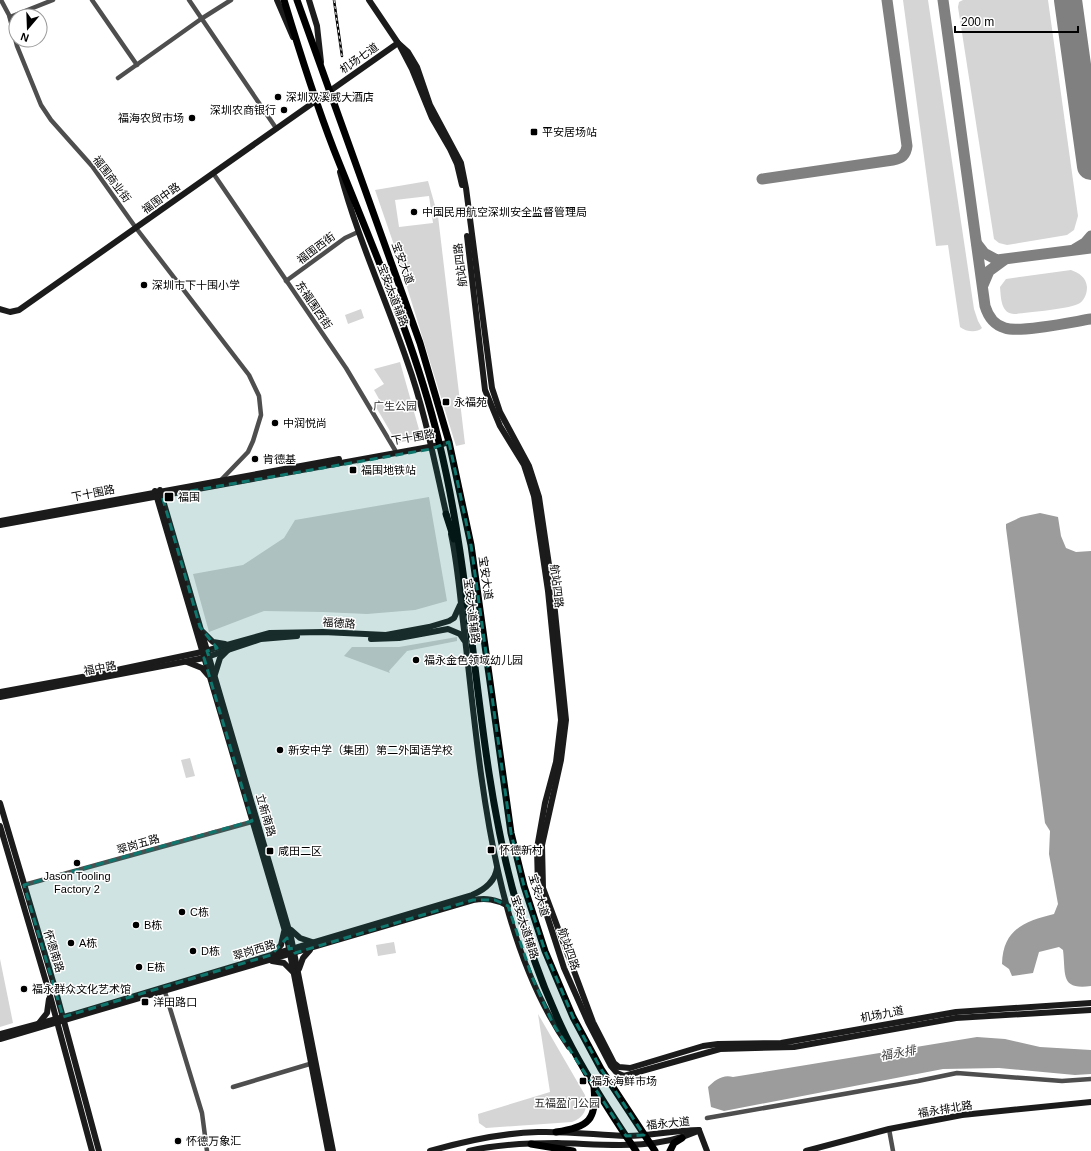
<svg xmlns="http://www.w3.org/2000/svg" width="1091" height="1151" viewBox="0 0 1091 1151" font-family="Helvetica,'Noto Sans SC',sans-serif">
	<rect width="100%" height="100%" fill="#fff"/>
	<!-- green -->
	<g fill="#d5d5d5" fill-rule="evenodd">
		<path d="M 903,0 L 928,0 L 974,309 L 978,321 L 982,328 C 977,333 966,332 960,327 L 948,245 L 936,246 Z"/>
		<polygon points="963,0 1048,0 1078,216 1074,230 1067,235 1007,245 999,243 994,239 958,7 959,2"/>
		<path d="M 428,181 L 438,216 L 465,444 L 456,446 L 394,245 L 375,190 ZM 429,196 L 433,223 L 399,227 L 395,200 Z"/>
		<path d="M 1071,270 C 1079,273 1086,277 1087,287 C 1087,293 1085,299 1080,303 C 1072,309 1029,312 1016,314 C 1001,315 1001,299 1000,287 L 1006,279 Z"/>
		<polygon points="361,309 364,318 348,324 345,315"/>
		<polygon points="400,362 420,433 416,439 397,443 373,402 379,399 374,390 384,384 374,369"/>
		<polygon points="429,497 447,601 415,610 367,614 323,612 264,611 209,632 193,574 243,565 284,538 295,520"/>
		<polygon points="457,637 457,641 407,651 389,671 390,673 344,656 352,647 399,647"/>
		<polygon points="190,758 195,776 186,778 181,760"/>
		<polygon points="394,942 396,953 378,956 376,945"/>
		<polygon points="0,959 13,1023 0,1027"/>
		<path d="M 538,1014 L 585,1095 C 588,1108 585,1117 572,1122 L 486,1128 L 479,1123 L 478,1114 L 550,1092 Z"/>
	</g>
	<!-- water -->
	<g fill="#9c9c9c">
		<path d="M 1040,513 L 1058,517 L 1061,536 L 1066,548 L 1076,552 L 1091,551 L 1091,986 C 1060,990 1066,975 1063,950 L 1059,947 L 1039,952 L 1033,973 L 1012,976 L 1009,969 L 1002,964 C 1003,929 1025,921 1054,914 L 1058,904 L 1049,854 L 1050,831 L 1045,823 L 1006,528 L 1006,524 L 1021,517 Z"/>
		<path d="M 977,1037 L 1005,1039 L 1040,1047 L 1091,1050 L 1091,1074 L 1075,1075 L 999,1068 L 943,1069 L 724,1111 L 711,1107 L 708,1087 C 715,1080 723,1074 733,1077 Z"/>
	</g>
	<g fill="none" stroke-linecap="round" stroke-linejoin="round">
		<!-- taxiway -->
		<g stroke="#808080" stroke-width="11">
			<path d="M 943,0 L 985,306 C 988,316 994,325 1005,328 C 1020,333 1072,322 1091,319"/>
			<path d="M 762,179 L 893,160 C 901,159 906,155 907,146 L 887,0"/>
			<polyline points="977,244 984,253 997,260 1091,248"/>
			<polyline points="1075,249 1085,243 1091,236"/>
			<polyline points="983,285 989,271 1004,260"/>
		</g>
		<!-- runway -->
		<polyline stroke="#808080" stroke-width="28" points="1068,0 1091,166"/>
		<!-- street -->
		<g stroke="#4e4e4e" stroke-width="4.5">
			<polyline points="1,0 9,15 17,46 41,105 51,120 92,166 136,228 249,375 259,396 261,415 253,441 248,452 222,479"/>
			<polyline points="92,0 137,65"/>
			<polyline points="189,0 276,128"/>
			<polyline points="10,17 53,0"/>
			<polyline points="118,78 201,19 231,0"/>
			<polyline points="213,173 346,368 395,450"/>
			<polyline points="286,281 345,238 358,232"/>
			<polyline points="24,885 255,821"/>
			<polyline points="165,992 202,1113 207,1151"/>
			<polyline points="233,1087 313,1063"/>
			<polyline points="707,1118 918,1081 957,1073 1062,1081 1091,1079"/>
			<polyline points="889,1129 893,1151"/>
		</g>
		<!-- secondary -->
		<g stroke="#1b1b1b" stroke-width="6">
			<polyline points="277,0 293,37"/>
			<polyline points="309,0 317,26 321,62"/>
			<polyline points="369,0 398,43 408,52 417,67 430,105 461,163 466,188 492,388 500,412 529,466 539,497 553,592 566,720 561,760 542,845 543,888 593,1022 614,1063 619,1067 630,1068 703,1046 718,1044 781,1043 956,1012 1091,1003"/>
			<polyline points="400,46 412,69 432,118 450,149 457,164 462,185"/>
			<path d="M 340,172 C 357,237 385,297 407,361 C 425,411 435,465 447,517"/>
			<polyline points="467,236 485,390 500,426 524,465 534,496 548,591 561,720 556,762 545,803 537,848 538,888 564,968 588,1022 611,1066 617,1073 624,1076 720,1049 794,1047 956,1018 1091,1010"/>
			<polyline points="0,309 10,312 19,310 398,43"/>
			<polyline points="160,490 291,937 333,1151"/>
			<polyline points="155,491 287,938 328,1151"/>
			<polyline points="0,521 339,459"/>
			<polyline points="0,525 440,445 449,442"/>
			<path d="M 451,534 C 458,566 460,598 464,630 C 480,763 490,935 569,1047"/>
			<polyline points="203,632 213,642 225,644"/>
			<polyline points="371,639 399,638 448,629 460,634 464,640"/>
			<polyline points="187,662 202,668 208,675"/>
			<polyline points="215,674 220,658 227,651"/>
			<polyline points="0,692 93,675 202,652 270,633 323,632 386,635 429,627 449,621 454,618 460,605"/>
			<polyline points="0,697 204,658 261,639 297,636"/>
			<polyline points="0,803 55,988 99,1151"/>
			<polyline points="0,826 49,992 92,1151"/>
			<polyline points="291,930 300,938 312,942"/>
			<polyline points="274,953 281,945 284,932"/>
			<polyline points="272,961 284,963 293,972"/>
			<polyline points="299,969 303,958 310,950"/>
			<polyline points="39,1023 47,1013 49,999"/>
			<path d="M 0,1034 L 71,1015 L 472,895 C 484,890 495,882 497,868"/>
			<path d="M 0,1039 L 473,900 C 486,898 496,899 508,906"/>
			<polyline points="699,1130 707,1151"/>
			<path d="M 430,1151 C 465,1141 502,1133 538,1132 C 568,1131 597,1135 627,1136 C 651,1136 675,1130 699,1130"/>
			<path d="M 469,1151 C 497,1144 528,1143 557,1143 C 605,1144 653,1151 698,1131"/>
			<polyline points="806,1151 889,1129 962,1115 1091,1102"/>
		</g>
		<!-- primary -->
		<g stroke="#000" stroke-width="7">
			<path d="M 284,0 C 299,50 315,101 334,150 C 372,246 415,342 439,442 C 475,589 474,742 512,887 C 525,938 543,989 566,1036 C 586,1076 611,1114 636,1151"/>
			<polyline points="297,0 420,343 449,442 471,545 511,833 524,886 545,951 573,1017 601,1069 655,1151"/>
			<polyline points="446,514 454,539"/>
			<path d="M 556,1132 C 589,1127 597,1120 594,1087"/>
			<polyline points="531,1144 573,1151"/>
			<polyline points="670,1151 674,1143 682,1138"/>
		</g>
		<!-- rail casing -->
		<g stroke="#000" stroke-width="2.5">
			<polyline id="rail" points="334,0 342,56"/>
		</g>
		<!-- rail -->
		<use href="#rail" stroke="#fff" stroke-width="1" stroke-dasharray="3" stroke-linecap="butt"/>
	</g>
	<!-- marked area -->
	<path fill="#0f766e" fill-opacity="0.2" stroke="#0f766e" stroke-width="3" stroke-dasharray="8 5" stroke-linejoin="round" d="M 449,442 L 471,545 L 511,833 L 524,886 L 545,951 L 573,1017 L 601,1069 L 644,1135 L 626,1136 L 553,1024 L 532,977 L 508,906 L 495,900 L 473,900 L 295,953 L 294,948 L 289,949 L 287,938 L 271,955 L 63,1017 L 24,885 L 252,821 L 204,658 L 209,657 L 207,651 L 217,648 L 200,627 L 162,496 L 431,449 Z"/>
	<!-- markers -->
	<g fill="#000" stroke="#fff" stroke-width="1.5">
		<circle cx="278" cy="97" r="4"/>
		<circle cx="284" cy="110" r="4"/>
		<circle cx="192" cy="118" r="4"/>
		<rect x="530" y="128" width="8" height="8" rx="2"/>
		<circle cx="414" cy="212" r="4"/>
		<circle cx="144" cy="285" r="4"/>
		<rect x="442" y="398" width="8" height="8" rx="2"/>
		<circle cx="275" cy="423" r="4"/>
		<circle cx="255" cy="459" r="4"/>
		<rect x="349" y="466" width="8" height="8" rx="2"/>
		<rect x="164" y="492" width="10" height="10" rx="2"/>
		<circle cx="416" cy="660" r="4"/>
		<circle cx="280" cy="750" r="4"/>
		<rect x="487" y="846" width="8" height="8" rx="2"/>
		<rect x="266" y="847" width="8" height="8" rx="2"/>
		<circle cx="77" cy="863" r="4"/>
		<circle cx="182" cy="912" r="4"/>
		<circle cx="136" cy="925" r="4"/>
		<circle cx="71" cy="943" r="4"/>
		<circle cx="193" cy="951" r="4"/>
		<circle cx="139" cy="967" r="4"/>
		<circle cx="24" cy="989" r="4"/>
		<rect x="141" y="998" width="8" height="8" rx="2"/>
		<rect x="579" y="1077" width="8" height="8" rx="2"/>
		<circle cx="178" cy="1141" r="4"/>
	</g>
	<g text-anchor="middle" stroke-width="3" stroke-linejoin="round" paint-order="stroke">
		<!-- street labels -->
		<g font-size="11" fill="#000" stroke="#fff">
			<text transform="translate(359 58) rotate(-35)" y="4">机场七道</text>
			<text transform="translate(112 179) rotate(53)" y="4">福围商业街</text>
			<text transform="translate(161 198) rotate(-36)" y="4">福围中路</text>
			<text transform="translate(316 248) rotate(-37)" y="4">福围西街</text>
			<text transform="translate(403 263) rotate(70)" y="4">宝安大道</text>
			<text transform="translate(460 265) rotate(-97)" y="4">航站四路</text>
			<text transform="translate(393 295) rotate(69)" y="4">宝安大道辅路</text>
			<text transform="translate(314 305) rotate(56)" y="4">东福围西街</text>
			<text transform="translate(413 437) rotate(-10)" y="4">下十围路</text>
			<text transform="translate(93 493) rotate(-11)" y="4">下十围路</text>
			<text transform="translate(486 578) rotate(82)" y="4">宝安大道</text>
			<text transform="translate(557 586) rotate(83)" y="4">航站四路</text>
			<text transform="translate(472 611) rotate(83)" y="4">宝安大道辅路</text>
			<text transform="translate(339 623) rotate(4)" y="4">福德路</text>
			<text transform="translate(100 668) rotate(-11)" y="4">福中路</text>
			<text transform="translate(266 815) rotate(74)" y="4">立新南路</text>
			<text transform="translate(138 844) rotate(-16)" y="4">翠岗五路</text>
			<text transform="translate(539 895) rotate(73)" y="4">宝安大道</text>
			<text transform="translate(525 927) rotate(72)" y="4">宝安大道辅路</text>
			<text transform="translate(569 949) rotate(71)" y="4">航站四路</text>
			<text transform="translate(254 950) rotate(-17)" y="4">翠岗西路</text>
			<text transform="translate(54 951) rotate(73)" y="4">怀德南路</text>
			<text transform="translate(882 1014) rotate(-11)" y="4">机场九道</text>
			<text transform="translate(945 1109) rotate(-9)" y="4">福永排北路</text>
			<text transform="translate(668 1123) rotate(-5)" y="4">福永大道</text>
		</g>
		<!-- poi labels -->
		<g font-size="11" fill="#000" stroke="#fff" text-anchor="start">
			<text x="286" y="101">深圳双溪威大酒店</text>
			<text x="276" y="114" text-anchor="end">深圳农商银行</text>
			<text x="184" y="122" text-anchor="end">福海农贸市场</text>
			<text x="542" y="136">平安居场站</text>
			<text x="422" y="216">中国民用航空深圳安全监督管理局</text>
			<text x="152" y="289">深圳市下十围小学</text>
			<text x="454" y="406">永福苑</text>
			<text x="283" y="427">中润悦尚</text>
			<text x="263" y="463">肯德基</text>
			<text x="361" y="474">福围地铁站</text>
			<text x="178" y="501">福围</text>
			<text x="424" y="664">福永金色领域幼儿园</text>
			<text x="288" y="754">新安中学（集团）第二外国语学校</text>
			<text x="499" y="854">怀德新村</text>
			<text x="278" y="855">咸田二区</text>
			<text x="77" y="880" text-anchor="middle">Jason Tooling<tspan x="77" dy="13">Factory 2</tspan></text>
			<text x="190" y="916">C栋</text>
			<text x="144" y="929">B栋</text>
			<text x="79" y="947">A栋</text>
			<text x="201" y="955">D栋</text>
			<text x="147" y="971">E栋</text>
			<text x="32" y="993">福永群众文化艺术馆</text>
			<text x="153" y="1006">洋田路口</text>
			<text x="591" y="1085">福永海鲜市场</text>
			<text x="186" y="1145">怀德万象汇</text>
		</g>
		<!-- park labels -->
		<g font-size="11" fill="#2c2c2c" stroke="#fff">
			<text x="395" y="410">广生公园</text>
			<text x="567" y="1107">五福盈门公园</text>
		</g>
		<!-- water labels -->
		<g font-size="12" font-style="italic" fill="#3d3d3d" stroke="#fff">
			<text transform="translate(898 1053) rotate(-10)" y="4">福永排</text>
		</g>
	</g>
	<!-- north arrow -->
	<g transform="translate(28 28) rotate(199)"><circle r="19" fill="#ffffff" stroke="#999999"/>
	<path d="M0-3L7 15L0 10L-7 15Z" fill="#000000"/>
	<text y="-6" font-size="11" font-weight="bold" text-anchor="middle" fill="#000000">N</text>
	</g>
	<!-- scale -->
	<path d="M955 26v6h123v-6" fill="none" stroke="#000000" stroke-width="2"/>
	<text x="961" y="26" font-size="12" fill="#000000" stroke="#ffffff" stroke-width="3" paint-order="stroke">200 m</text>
</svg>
